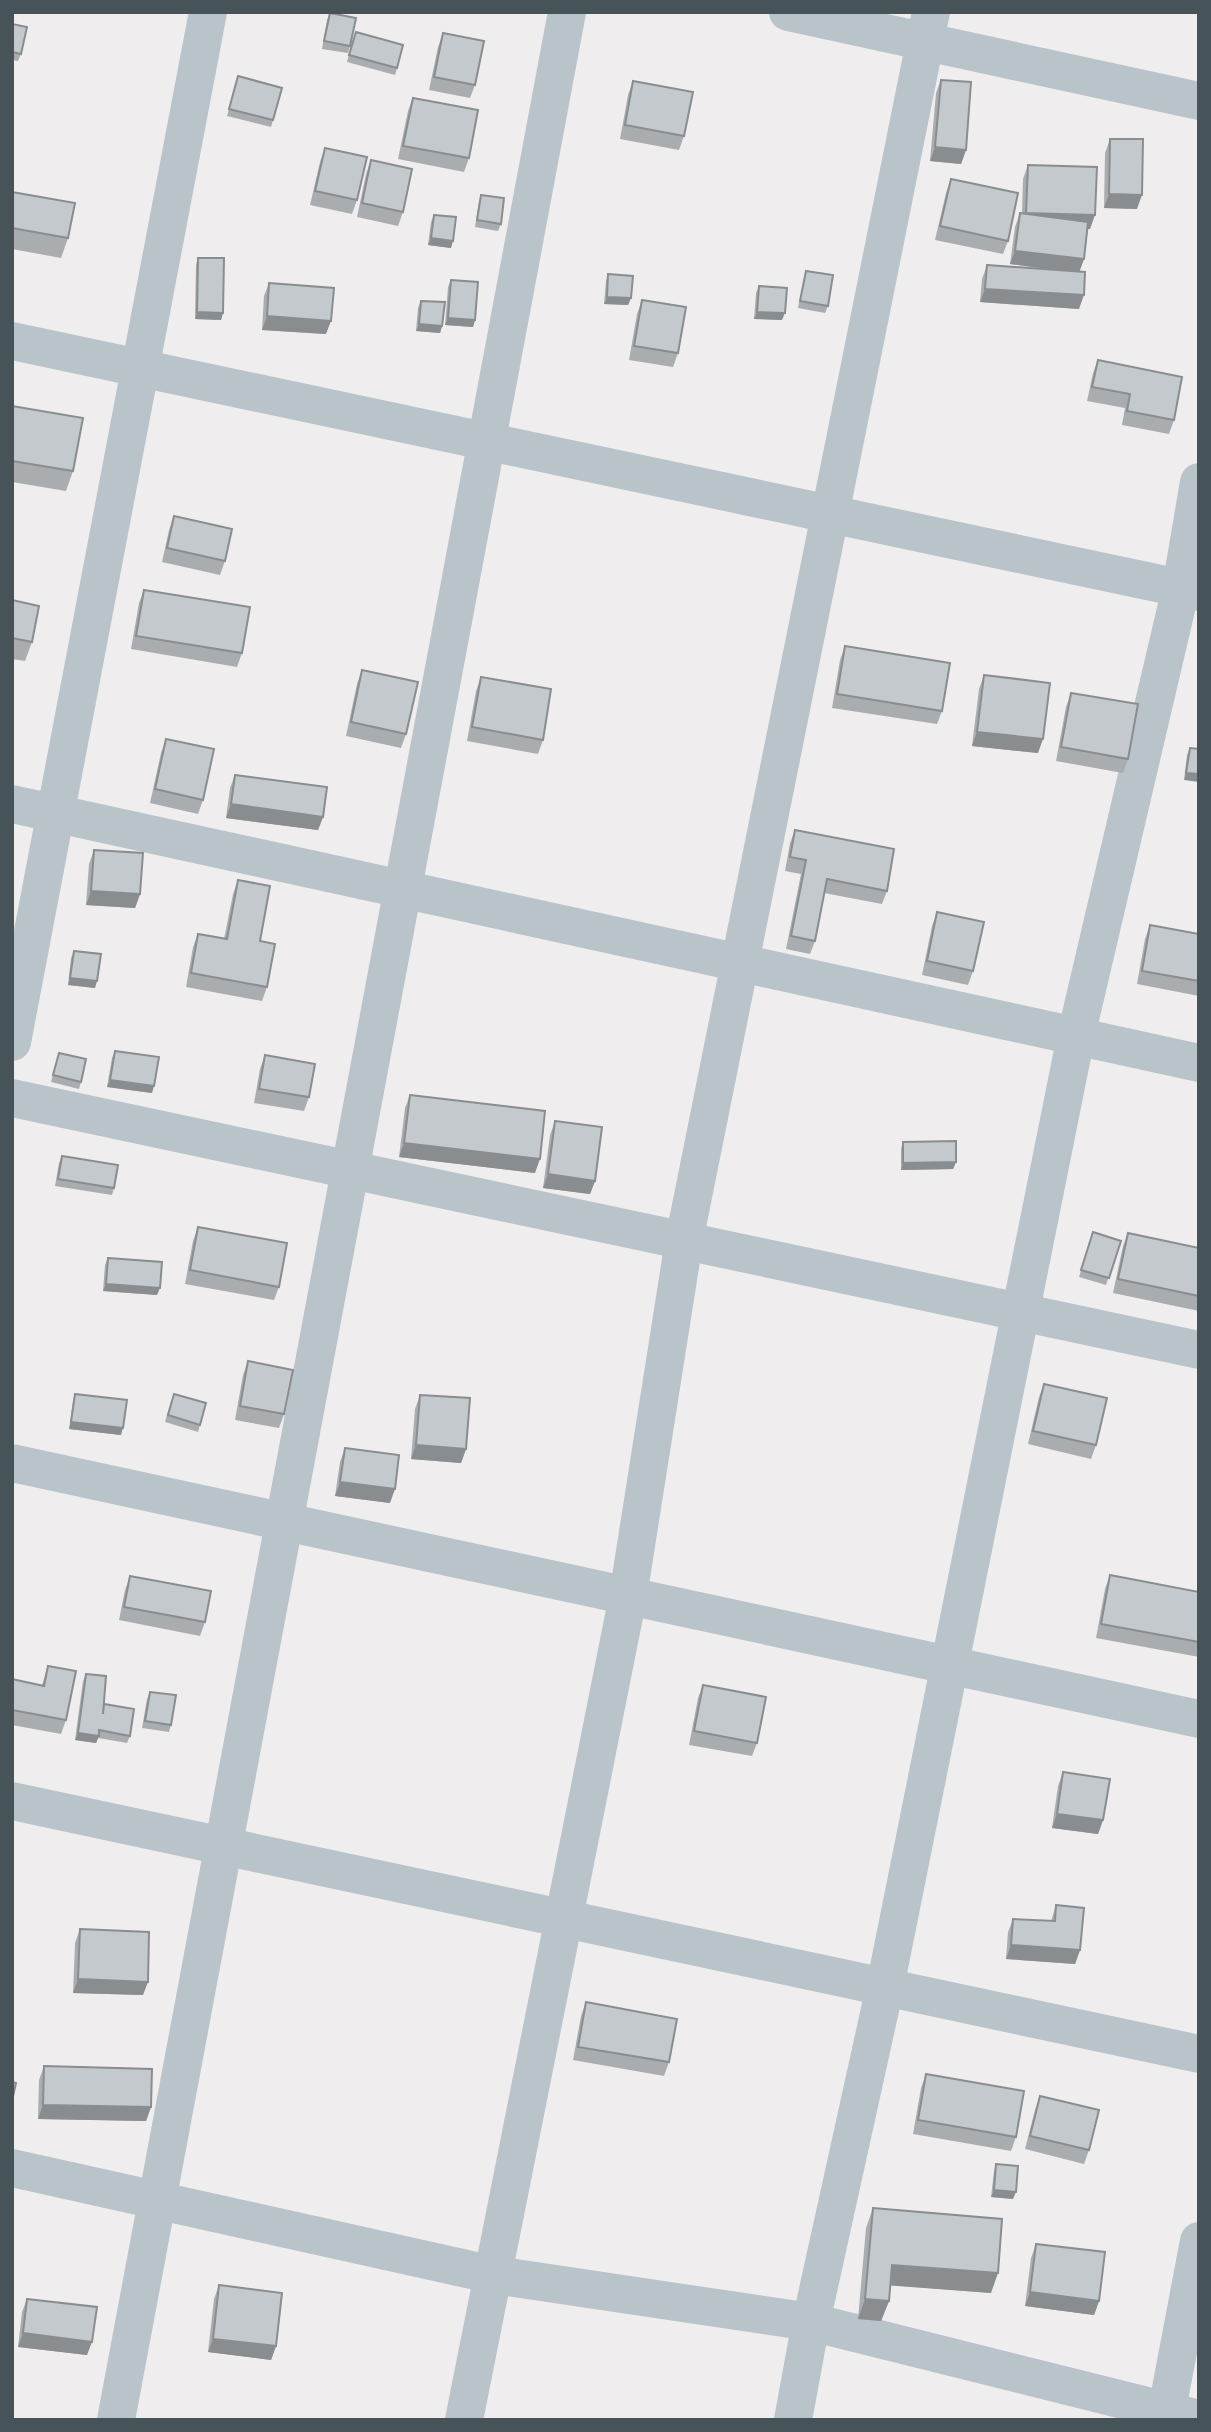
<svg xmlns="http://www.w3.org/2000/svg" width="1211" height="2432" viewBox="0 0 1211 2432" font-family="'Source Sans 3',sans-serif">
	<rect width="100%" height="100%" fill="#f0edee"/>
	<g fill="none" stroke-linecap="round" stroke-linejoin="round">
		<!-- street -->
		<g stroke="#b9c4ca" stroke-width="38">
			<polyline points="788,12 1199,101"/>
			<polyline points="12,341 1199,592"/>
			<polyline points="12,804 1199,1063"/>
			<polyline points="12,1042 208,12"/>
			<polyline points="12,1098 1199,1350"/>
			<polyline points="12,1463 1199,1719"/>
			<polyline points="12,1801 1199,2054"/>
			<polyline points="12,2168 494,2275 811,2322 1199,2419"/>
			<polyline points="116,2420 567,12"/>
			<polyline points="464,2420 628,1596 684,1241 931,12"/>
			<polyline points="793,2420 811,2322 885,1987 1076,1036 1181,588 1199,482"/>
			<polyline points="1165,2420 1199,2241"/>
		</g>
	</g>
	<!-- wall -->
	<g fill="#a9adb0">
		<polygon points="330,13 350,46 348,53 322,49 327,20"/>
		<polygon points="12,24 21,54 18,61 12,60"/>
		<polygon points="443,33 475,85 470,98 429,90 438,47"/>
		<polygon points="353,39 397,68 395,75 347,62"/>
		<polygon points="238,76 273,120 271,127 227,116"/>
		<polygon points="941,80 966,150 961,164 930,161 936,93"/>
		<polygon points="633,81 684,136 679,150 620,139 628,95"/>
		<polygon points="413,98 469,158 464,172 398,159 408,111"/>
		<polygon points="1110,139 1137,209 1104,208 1105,153"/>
		<polygon points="325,148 357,200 352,214 310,205 320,162"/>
		<polygon points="371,160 403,212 398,226 357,217 366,174"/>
		<polygon points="1028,165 1090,229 1088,229 1084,259 1079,271 1079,309 980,302 982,279 987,265 1045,269 1010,264 1015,227 1020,213 1022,213 1023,179"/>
		<polygon points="951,179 1008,241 1003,254 935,240 946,193"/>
		<polygon points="12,192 68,238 61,258 12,249"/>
		<polygon points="481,195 501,224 498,231 475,227 479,202"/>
		<polygon points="434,215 451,248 428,245 431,222"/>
		<polygon points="198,258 223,313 221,320 195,319 196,265"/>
		<polygon points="806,271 828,306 825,313 798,308 804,278"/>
		<polygon points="608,274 631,298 628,305 604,304 606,281"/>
		<polygon points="451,280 475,320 473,327 445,325 448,287"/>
		<polygon points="269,283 326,334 262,330 264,296"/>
		<polygon points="759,286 782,320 754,319 756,293"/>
		<polygon points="642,300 678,353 673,367 629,360 637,314"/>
		<polygon points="421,301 442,326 440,333 416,331 418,308"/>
		<polygon points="1098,360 1174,420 1169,434 1122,425 1125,408 1087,401 1093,373"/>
		<polygon points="12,406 73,471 66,491 12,482"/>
		<polygon points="174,516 225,561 220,575 162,562 169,530"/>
		<polygon points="144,590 242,653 237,667 131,649 139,603"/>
		<polygon points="12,600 32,642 25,661 12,659"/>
		<polygon points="845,646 942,711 937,724 832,708 840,660"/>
		<polygon points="362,670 406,734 401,748 346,736 357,684"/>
		<polygon points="984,675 1038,753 972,746 979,689"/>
		<polygon points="481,677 543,740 538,754 467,741 476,691"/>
		<polygon points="1071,693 1128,759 1123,773 1056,761 1066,707"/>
		<polygon points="166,739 203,800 198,814 150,803 161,753"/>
		<polygon points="1190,748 1199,749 1184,780 1187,755"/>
		<polygon points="235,775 323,817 318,830 226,818 230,788"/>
		<polygon points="795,830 887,891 882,904 824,893 815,941 810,954 786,949 801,874 785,871 790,843"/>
		<polygon points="94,850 140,894 135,908 86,905 89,864"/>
		<polygon points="238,880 260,941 267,987 262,1001 186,987 193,947 198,934 224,939 233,894"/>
		<polygon points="937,912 973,971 968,985 922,975 932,926"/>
		<polygon points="1150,925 1199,934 1199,996 1137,984 1145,939"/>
		<polygon points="74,951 95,988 68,985 71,958"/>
		<polygon points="115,1051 152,1093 107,1087 112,1058"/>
		<polygon points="59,1053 81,1082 79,1089 51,1082"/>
		<polygon points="265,1055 309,1097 304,1111 254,1103 260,1069"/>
		<polygon points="410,1095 535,1173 399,1157 405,1108"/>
		<polygon points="555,1121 595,1181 590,1194 543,1188 550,1135"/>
		<polygon points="903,1142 956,1162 953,1169 901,1170 901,1149"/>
		<polygon points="62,1156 114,1188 112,1195 55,1186 59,1163"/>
		<polygon points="198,1227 279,1287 274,1300 185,1284 193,1241"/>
		<polygon points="1093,1232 1121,1241 1106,1285 1079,1277"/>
		<polygon points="1128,1233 1199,1248 1199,1311 1113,1293 1123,1246"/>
		<polygon points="108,1258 157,1295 103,1291 105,1265"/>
		<polygon points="248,1361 284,1414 279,1428 235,1420 243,1375"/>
		<polygon points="1044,1384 1096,1445 1091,1459 1028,1444 1039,1397"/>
		<polygon points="75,1394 121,1435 69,1429 73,1401"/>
		<polygon points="420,1395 466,1449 461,1463 411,1459 415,1409"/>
		<polygon points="171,1401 200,1425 198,1432 165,1422"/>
		<polygon points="345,1448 390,1503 335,1496 340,1462"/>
		<polygon points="1110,1575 1199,1592 1199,1657 1096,1638 1105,1589"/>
		<polygon points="130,1576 205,1622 200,1636 119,1620 125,1590"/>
		<polygon points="48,1666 66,1720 61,1734 12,1725 12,1679 42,1685"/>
		<polygon points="86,1674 103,1706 130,1736 127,1743 98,1738 96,1743 75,1740 83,1681"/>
		<polygon points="703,1685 757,1743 752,1756 689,1745 698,1698"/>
		<polygon points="150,1692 171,1725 169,1732 142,1728 147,1699"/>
		<polygon points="1063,1772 1103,1820 1098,1834 1052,1828 1058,1786"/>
		<polygon points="1056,1905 1080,1950 1075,1964 1006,1959 1008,1932 1013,1919 1051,1921"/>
		<polygon points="80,1929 143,1995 73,1993 75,1943"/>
		<polygon points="586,2002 669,2062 664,2076 573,2060 581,2016"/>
		<polygon points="44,2066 151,2107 146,2121 38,2119 39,2080"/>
		<polygon points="926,2074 1016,2137 1011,2151 913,2134 921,2088"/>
		<polygon points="1040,2096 1089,2150 1084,2164 1025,2149 1035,2110"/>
		<polygon points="996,2164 1013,2199 991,2197 994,2171"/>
		<polygon points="873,2208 991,2293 890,2285 889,2301 881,2321 858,2319 866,2228"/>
		<polygon points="1036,2244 1099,2301 1094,2315 1025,2306 1031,2258"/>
		<polygon points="219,2285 276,2346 271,2360 208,2352 214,2299"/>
		<polygon points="27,2299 87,2355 18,2347 22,2312"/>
	</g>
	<!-- shaded-wall -->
	<g fill="#898d90">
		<polygon points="935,147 966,150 961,164 930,161"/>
		<polygon points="1109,194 1142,195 1137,209 1104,208"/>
		<polygon points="1026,213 1095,215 1090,229 1021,226"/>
		<polygon points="431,238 453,241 451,248 428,245"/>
		<polygon points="1015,251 1084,259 1079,273 1010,264"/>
		<polygon points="985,289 1084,295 1079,309 980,302"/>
		<polygon points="607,297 631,298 628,305 604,304"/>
		<polygon points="197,312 223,313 221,320 195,319"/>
		<polygon points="757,312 785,313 782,320 754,319"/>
		<polygon points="267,316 331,321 326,334 262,330"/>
		<polygon points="448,318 475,320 473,327 445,325"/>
		<polygon points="419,324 442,326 440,333 416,331"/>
		<polygon points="977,732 1043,739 1038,753 972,746"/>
		<polygon points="1186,773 1199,774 1199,782 1184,780"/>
		<polygon points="231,804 323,817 318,830 226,818"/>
		<polygon points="91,891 140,894 135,908 86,905"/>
		<polygon points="70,978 97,981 95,988 68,985"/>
		<polygon points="110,1080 154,1086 152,1093 107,1087"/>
		<polygon points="404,1143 540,1159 535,1173 399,1157"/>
		<polygon points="956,1162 953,1169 901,1170 903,1163"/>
		<polygon points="548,1174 595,1181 590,1194 543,1188"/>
		<polygon points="106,1284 160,1288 157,1295 103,1291"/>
		<polygon points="71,1422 123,1428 121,1435 69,1429"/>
		<polygon points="416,1445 466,1449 461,1463 411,1459"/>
		<polygon points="340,1482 395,1489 390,1503 335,1496"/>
		<polygon points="78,1733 99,1736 96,1743 75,1740"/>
		<polygon points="1057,1814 1103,1820 1098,1834 1052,1828"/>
		<polygon points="1011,1945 1080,1950 1075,1964 1006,1959"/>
		<polygon points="78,1979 148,1982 143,1995 73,1993"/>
		<polygon points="43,2105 151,2107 146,2121 38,2119"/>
		<polygon points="994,2190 1016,2192 1013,2199 991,2197"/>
		<polygon points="892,2265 998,2273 991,2293 884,2285"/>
		<polygon points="1030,2292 1099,2301 1094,2315 1025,2306"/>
		<polygon points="865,2299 889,2301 881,2321 858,2319"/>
		<polygon points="23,2333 92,2342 87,2355 18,2347"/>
		<polygon points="213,2339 276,2346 271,2360 208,2352"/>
	</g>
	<!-- building -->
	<g fill="#c4c9cd" stroke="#898d90" stroke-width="2">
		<polygon points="330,13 356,18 350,46 324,41"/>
		<polygon points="12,24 27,27 21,54 12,52"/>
		<polygon points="356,32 403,45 397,68 349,55"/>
		<polygon points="443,33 484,41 475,85 434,77"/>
		<polygon points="238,76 282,88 273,120 229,109"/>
		<polygon points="941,80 971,82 966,150 935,147"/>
		<polygon points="633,81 693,92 684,136 625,125"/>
		<polygon points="413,98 478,110 469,158 403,146"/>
		<polygon points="1110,139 1143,139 1142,195 1109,194"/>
		<polygon points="325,148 367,157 357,200 315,191"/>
		<polygon points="371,160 412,169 403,212 362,203"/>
		<polygon points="1028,165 1097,167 1095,215 1026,213"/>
		<polygon points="951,179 1018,193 1008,241 940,226"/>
		<polygon points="12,192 75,203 68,238 12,228"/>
		<polygon points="481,195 504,198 501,224 477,220"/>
		<polygon points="1020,213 1088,222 1084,259 1015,251"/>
		<polygon points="434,215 456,217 453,241 431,238"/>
		<polygon points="198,258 224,258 223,313 197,312"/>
		<polygon points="987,265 1085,272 1084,295 985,289"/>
		<polygon points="806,271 833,275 828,306 800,301"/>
		<polygon points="608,274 633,276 631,298 607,297"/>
		<polygon points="451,280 478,282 475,320 448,318"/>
		<polygon points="269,283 334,288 331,321 267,316"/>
		<polygon points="759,286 787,288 785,313 757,312"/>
		<polygon points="642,300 686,307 678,353 634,346"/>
		<polygon points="421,301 445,302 442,326 419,324"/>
		<polygon points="1098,360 1182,377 1174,420 1127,411 1130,394 1092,387"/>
		<polygon points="12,406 83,418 73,471 12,461"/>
		<polygon points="174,516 232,529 225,561 167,548"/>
		<polygon points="144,590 250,607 242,653 136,636"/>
		<polygon points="12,600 39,606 32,642 12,638"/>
		<polygon points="845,646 950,663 942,711 837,694"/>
		<polygon points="362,670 418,682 406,734 351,722"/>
		<polygon points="984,675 1050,683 1043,739 977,732"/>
		<polygon points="481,677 551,689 543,740 472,727"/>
		<polygon points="1071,693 1138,704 1128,759 1061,747"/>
		<polygon points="166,739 214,749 203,800 155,789"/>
		<polygon points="1190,748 1199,749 1199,774 1186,773"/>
		<polygon points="235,775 327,787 323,817 231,804"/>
		<polygon points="795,830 894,849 887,891 827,879 815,941 791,936 806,860 790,857"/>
		<polygon points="94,850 143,853 140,894 91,891"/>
		<polygon points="238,880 270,886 260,941 275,944 267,987 191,973 198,934 227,939"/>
		<polygon points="937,912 984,922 973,971 927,961"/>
		<polygon points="1150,925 1199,934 1199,981 1142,971"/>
		<polygon points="74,951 101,954 97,981 70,978"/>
		<polygon points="115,1051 159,1057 154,1086 110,1080"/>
		<polygon points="59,1053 86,1059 81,1082 53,1075"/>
		<polygon points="265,1055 315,1064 309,1097 259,1089"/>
		<polygon points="410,1095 545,1111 540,1159 404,1143"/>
		<polygon points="555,1121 602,1127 595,1181 548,1174"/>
		<polygon points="956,1141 956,1162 903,1163 903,1142"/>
		<polygon points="62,1156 118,1165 114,1188 58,1179"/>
		<polygon points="198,1227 287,1243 279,1287 190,1270"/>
		<polygon points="1093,1232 1121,1241 1109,1278 1081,1270"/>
		<polygon points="1128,1233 1199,1248 1199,1296 1118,1279"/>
		<polygon points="108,1258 162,1262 160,1288 106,1284"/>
		<polygon points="248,1361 293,1370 284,1414 240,1406"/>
		<polygon points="1044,1384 1107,1398 1096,1445 1033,1431"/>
		<polygon points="75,1394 127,1400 123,1428 71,1422"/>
		<polygon points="174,1394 206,1403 200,1425 168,1415"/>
		<polygon points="420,1395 470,1398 466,1449 416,1445"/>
		<polygon points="345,1448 399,1455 395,1489 340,1482"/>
		<polygon points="1110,1575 1199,1592 1199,1642 1101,1624"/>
		<polygon points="130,1576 211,1591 205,1622 124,1607"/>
		<polygon points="48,1666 76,1671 66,1720 12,1710 12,1679 44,1686"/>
		<polygon points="86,1674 106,1676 103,1714 104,1704 134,1709 130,1736 99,1730 99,1736 78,1733"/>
		<polygon points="703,1685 766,1697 757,1743 694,1731"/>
		<polygon points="150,1692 176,1695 171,1725 145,1721"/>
		<polygon points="1063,1772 1110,1779 1103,1820 1057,1814"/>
		<polygon points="1056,1905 1084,1908 1080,1950 1011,1945 1013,1919 1055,1921"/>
		<polygon points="80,1929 149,1932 148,1982 78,1979"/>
		<polygon points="586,2002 677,2019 669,2062 578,2047"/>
		<polygon points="44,2066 152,2069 151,2107 43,2105"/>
		<polygon points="926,2074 1024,2091 1016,2137 918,2120"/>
		<polygon points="12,2082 16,2083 12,2101"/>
		<polygon points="1040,2096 1099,2110 1089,2150 1030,2136"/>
		<polygon points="996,2164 1018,2166 1016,2192 994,2190"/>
		<polygon points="873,2208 1002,2219 998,2273 892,2265 889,2301 865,2299"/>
		<polygon points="1036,2244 1105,2252 1099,2301 1030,2292"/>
		<polygon points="219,2285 282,2293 276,2346 213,2339"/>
		<polygon points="27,2299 97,2307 92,2342 23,2333"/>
	</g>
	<!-- border -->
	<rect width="1211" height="2432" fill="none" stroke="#46545a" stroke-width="28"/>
</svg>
